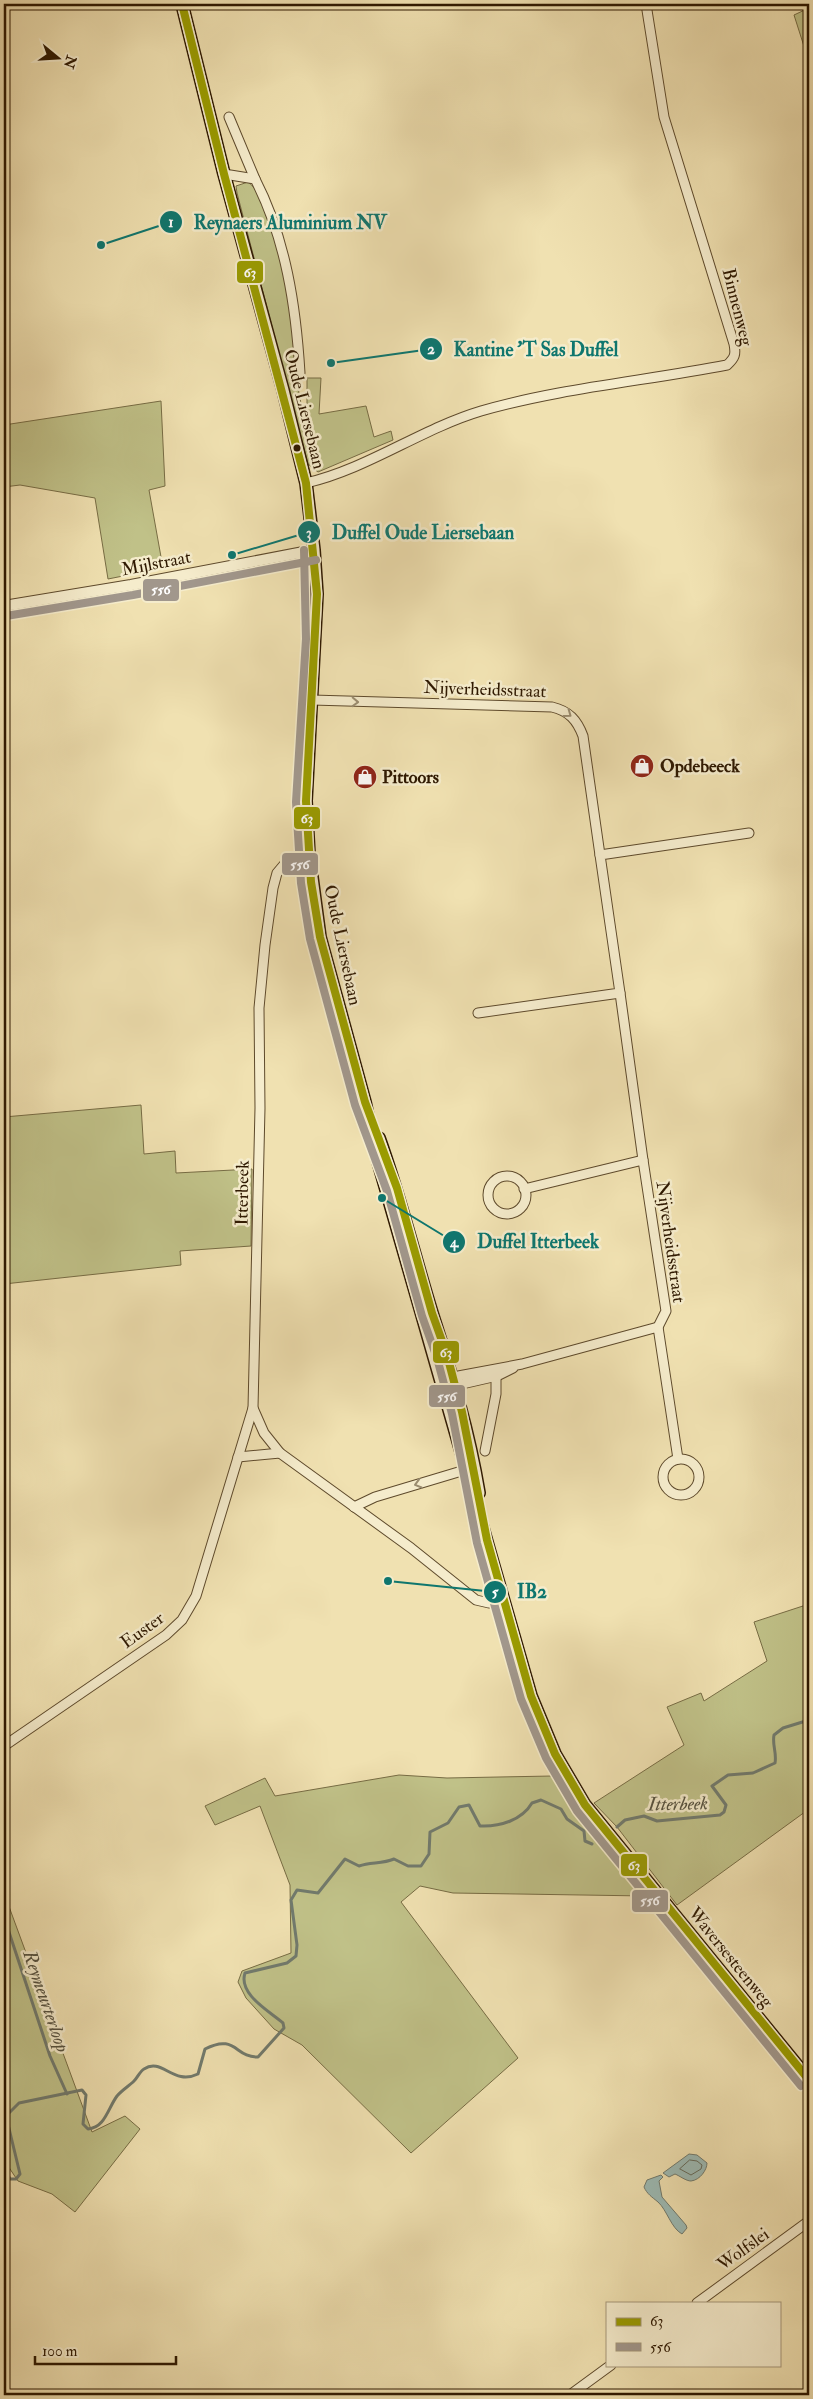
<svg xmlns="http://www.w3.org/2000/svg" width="813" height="2399" viewBox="0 0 813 2399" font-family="'IM FELL Double Pica',serif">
	<rect width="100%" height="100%" fill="#f0e1b1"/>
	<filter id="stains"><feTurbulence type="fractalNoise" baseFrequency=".004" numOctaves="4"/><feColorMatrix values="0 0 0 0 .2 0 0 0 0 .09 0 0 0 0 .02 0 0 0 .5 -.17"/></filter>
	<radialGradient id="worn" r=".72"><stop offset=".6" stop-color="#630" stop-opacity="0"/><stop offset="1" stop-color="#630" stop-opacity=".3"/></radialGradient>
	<!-- green -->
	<g fill="#c0c188" stroke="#776c44">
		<polygon points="809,8 809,62 794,15"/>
		<path d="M 248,182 C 258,189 260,200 265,211 C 277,239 285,273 290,304 C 296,344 293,385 307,425 L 307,378 L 321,378 L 319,414 L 366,406 L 374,437 L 391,431 L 393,440 L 318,472 L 308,464 L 237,193 L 236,186 Z"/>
		<polygon points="161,401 165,486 149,490 163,568 108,579 95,498 20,485 4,487 4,425"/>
		<polygon points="141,1105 144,1154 175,1151 176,1173 252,1169 251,1246 180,1251 181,1265 4,1284 4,1117"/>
		<polygon points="809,1604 809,1809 677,1905 617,1827 594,1803 684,1745 667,1707 701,1693 704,1701 767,1661 754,1622"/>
		<polygon points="399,1775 447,1778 552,1776 593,1838 646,1896 453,1893 420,1886 401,1902 518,2058 411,2153 302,2045 274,2029 246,1998 238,1982 242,1971 291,1953 290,1885 260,1806 215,1825 205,1806 265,1778 275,1796"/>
		<polygon points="4,1893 92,2132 125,2116 140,2129 75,2212 52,2194 18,2181 4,2160"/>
	</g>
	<!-- water -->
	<g fill="#9dbbb5" stroke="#717a6d">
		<path d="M 689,2154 L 697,2155 L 707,2163 C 707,2170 700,2180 691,2181 C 686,2181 680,2176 675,2174 L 669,2177 L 663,2173 Z"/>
		<path d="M 661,2175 L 663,2177 L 659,2181 L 662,2197 L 686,2225 L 687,2228 L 682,2234 C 671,2228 667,2210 658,2202 C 652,2197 647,2194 644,2187 L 647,2180 Z"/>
	</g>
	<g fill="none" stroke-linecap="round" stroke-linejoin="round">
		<!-- shore -->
		<polygon stroke="#666a5a" stroke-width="1" points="690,2160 697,2161 702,2165 701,2169 691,2175 680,2169"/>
		<!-- stream -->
		<g stroke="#717a6d" stroke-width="3">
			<path d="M 617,1827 L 625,1820 L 644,1816 L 657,1821 L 720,1815 L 724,1812 L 726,1805 L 712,1786 L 728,1775 L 753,1773 L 775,1763 C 777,1753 772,1745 774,1735 L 783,1728 L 809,1720"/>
			<polyline points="4,1917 50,2056 67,2094"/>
			<path d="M 4,2168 L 10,2179 L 16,2179 L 20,2174 L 6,2116 L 19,2103 L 82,2090 L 86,2095 L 83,2124 L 88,2129 C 105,2128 108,2108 117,2096 C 122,2090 129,2086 134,2081 C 138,2077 140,2071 144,2069 C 162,2057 173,2086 198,2074 L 205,2049 C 236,2033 235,2058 258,2057 L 284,2028 L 283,2023 C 269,2011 238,1994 245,1973 L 287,1963 L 296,1956 L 297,1945 L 291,1900 L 297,1890 L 318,1893 L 345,1859 L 359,1866 C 371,1862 382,1864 394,1859 L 408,1866 L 421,1866 L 429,1854 L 430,1832 L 448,1823 L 459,1807 L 469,1805 L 480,1826 C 500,1827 522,1820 532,1803 L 541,1800 L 561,1809 L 567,1819 L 584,1831 L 585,1841 L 592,1844"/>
		</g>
		<!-- minor casing -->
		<g stroke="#5e4a2c" stroke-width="11">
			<g id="minor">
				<polyline points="229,117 255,179"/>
				<path d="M 224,174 L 255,179 C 286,239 296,307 300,373"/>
				<path d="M 306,483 C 367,469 421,429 481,411 C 561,388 645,381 727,365 C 735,358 736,354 734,344 L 664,117 L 646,4"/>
				<path d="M 312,700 L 552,707 C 569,711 577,720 583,736 L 600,855"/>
				<polyline points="309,855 288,860 277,873 273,888 265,945 259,1008 260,1108 253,1408 264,1433 280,1453 411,1548 476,1600 489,1603 504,1601"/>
				<polyline points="620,993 643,1160"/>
				<polyline points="478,1013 620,993 600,855 749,833"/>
				<circle cx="507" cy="1195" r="19"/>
				<polyline points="524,1189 643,1160 666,1311 658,1327"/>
				<polyline points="449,1380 453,1377 522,1364 658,1327 678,1459"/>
				<polyline points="449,1387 497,1376 513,1368"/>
				<polyline points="485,1451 496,1394 496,1372"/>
				<polyline points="238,1457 280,1453"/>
				<circle cx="681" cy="1477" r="18"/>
				<polyline points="354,1507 375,1497 465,1470"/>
				<polyline points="4,1746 166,1635 182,1620 196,1596 253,1408"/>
				<polyline points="697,2303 809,2221"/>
				<polyline points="570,2395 611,2365"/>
			</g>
		</g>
		<!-- tertiary casing -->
		<g stroke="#5e4a2c" stroke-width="12">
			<polyline id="tertiary" points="4,606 131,585 314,550"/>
		</g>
		<!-- secondary casing -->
		<g stroke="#2e1800" stroke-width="14">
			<g id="secondary">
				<polyline points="182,4 224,174 283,390 306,483 314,550 317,594 306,801 309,855 320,937 365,1102 377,1158 531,1696 555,1754 585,1805 809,2080"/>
				<path d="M 379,1138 C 400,1196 414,1255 432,1313 C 451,1372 469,1432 479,1493"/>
			</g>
		</g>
		<!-- minor -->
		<use href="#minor" stroke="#f5eccc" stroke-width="9"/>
		<!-- tertiary -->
		<use href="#tertiary" stroke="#f5eccc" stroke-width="10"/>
		<!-- secondary -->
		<use href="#secondary" stroke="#f5eccc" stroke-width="11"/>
		<!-- bus-1 casing -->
		<g stroke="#f5eccc" stroke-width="11">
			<polyline id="bus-1" points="182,4 224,174 306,483 317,594 306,801 311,882 320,937 365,1102 397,1188 432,1313 447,1355 462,1412 487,1540 531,1696 555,1754 585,1805 809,2080"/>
		</g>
		<!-- bus-2 casing -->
		<g stroke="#f5eccc" stroke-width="11">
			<g id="bus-2">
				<polyline points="304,550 306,639 296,802 301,883 310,939 355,1105 387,1191 422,1316 437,1358 452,1414 477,1543 521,1699 546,1758 577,1811 801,2086"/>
				<polyline points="6,616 133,595 316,560"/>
			</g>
		</g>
		<!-- bus-1 -->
		<use href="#bus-1" stroke="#9a9b00" stroke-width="8"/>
		<!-- bus-2 -->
		<use href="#bus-2" stroke="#a1978c" stroke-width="8"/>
	</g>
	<!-- one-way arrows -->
	<defs><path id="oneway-chevron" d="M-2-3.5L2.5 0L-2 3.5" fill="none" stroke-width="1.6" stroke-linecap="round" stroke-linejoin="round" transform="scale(1.25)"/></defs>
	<g stroke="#9b8d70">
		<use href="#oneway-chevron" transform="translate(355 702) rotate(2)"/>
		<use href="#oneway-chevron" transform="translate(568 714) rotate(36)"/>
		<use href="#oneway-chevron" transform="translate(418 1484) rotate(164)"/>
	</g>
	<!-- icons -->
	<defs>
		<g id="shop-disc" transform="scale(1.25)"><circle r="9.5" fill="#8f2418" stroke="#f5eccc"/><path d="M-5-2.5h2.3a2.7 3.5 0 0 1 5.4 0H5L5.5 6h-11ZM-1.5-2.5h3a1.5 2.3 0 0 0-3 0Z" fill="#fff"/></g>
	</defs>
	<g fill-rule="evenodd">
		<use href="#shop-disc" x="642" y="766"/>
		<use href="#shop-disc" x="365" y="777"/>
	</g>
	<!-- markers -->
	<circle fill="#2e1800" stroke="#f5eccc" stroke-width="2" cx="297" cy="448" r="4.5"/>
	<g text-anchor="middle" stroke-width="5" stroke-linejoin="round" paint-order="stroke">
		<!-- street labels -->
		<g font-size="18" fill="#2e1800" stroke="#f5eccc">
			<text transform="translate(738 307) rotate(76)" y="6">Binnenweg</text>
			<text transform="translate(305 409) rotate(76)" y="6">Oude Liersebaan</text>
			<text transform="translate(156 563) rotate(-11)" y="6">Mijlstraat</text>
			<text transform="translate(485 689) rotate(2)" y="6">Nijverheidsstraat</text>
			<text transform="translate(343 945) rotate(78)" y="6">Oude Liersebaan</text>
			<text transform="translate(242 1193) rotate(-89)" y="6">Itterbeek</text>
			<text transform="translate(671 1242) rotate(82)" y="6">Nijverheidsstraat</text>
			<text transform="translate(142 1630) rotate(-36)" y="6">Euster</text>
			<text transform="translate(731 1957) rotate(51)" y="6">Waversesteenweg</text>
			<text transform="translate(743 2249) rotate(-36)" y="6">Wolfslei</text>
		</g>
		<!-- poi labels -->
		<g font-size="18" font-weight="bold" fill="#2e1800" stroke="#f5eccc" text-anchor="start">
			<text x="660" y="772">Opdebeeck</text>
			<text x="382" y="783">Pittoors</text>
		</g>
		<!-- water labels -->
		<g font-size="19" font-style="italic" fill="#55513f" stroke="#f5eccc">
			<text transform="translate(678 1803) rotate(-1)" y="7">Itterbeek</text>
			<text transform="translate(47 2001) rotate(71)" y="7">Reymeurterloop</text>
		</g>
	</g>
	<!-- callouts -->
	<path fill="none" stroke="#0f766e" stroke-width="2" d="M101 245L171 222M331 363L431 349M232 555L309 532M382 1198L454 1242M388 1581L495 1592"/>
	<g fill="#0f766e" stroke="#f5eccc" stroke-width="2">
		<circle cx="101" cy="245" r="5"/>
		<circle cx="331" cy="363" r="5"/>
		<circle cx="232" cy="555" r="5"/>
		<circle cx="382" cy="1198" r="5"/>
		<circle cx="388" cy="1581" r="5"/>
		<circle cx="171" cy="222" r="12"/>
		<circle cx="431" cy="349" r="12"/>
		<circle cx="309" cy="532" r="12"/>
		<circle cx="454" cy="1242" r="12"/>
		<circle cx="495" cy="1592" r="12"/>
	</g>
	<g font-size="15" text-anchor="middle" font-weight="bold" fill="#fff">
		<text x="171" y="227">1</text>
		<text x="431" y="354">2</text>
		<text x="309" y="538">3</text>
		<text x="454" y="1247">4</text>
		<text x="495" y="1597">5</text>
	</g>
	<g font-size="19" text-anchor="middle" font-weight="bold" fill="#0f766e" stroke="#f5eccc" stroke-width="5" stroke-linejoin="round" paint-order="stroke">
		<text x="290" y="229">Reynaers Aluminium NV</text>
		<text x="536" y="356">Kantine 'T Sas Duffel</text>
		<text x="423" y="539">Duffel Oude Liersebaan</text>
		<text x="538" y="1248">Duffel Itterbeek</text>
		<text x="532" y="1598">IB2</text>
	</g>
	<g stroke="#f5eccc" stroke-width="2">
		<rect x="236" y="260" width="28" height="24" rx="5" fill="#9a9b00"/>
		<rect x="142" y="578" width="38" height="24" rx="5" fill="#a1978c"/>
		<rect x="293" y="806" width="28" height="24" rx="5" fill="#9a9b00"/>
		<rect x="281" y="852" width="38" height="24" rx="5" fill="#a1978c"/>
		<rect x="432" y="1340" width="28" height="24" rx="5" fill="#9a9b00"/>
		<rect x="428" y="1384" width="38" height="24" rx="5" fill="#a1978c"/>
		<rect x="620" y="1853" width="28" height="24" rx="5" fill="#9a9b00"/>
		<rect x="631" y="1889" width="38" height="24" rx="5" fill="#a1978c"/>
	</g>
	<g font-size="14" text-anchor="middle" font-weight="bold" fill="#fff">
		<text x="250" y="277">63</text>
		<text x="161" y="594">556</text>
		<text x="307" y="823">63</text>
		<text x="300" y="869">556</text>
		<text x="446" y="1357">63</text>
		<text x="447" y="1401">556</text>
		<text x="634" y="1870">63</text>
		<text x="650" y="1905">556</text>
	</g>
	<!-- margin -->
	<rect width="813" height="2399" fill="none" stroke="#f0e1b1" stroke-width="20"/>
	<rect x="5" y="5" width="803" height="2389" fill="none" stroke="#2e1800" stroke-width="2.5"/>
	<rect x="10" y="10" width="793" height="2379" fill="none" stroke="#2e1800"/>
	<!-- legend -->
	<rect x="606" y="2302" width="175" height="65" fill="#f5eccc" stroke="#a5977a"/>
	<rect x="616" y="2318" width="25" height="8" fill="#9a9b00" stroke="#a5977a"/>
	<text x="650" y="2326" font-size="15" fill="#2e1800">63</text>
	<rect x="616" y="2343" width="25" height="8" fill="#a1978c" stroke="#a5977a"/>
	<text x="650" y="2352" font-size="15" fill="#2e1800">556</text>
	<!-- north arrow -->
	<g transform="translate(58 58) rotate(108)" stroke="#f5eccc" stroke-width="4" paint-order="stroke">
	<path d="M0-4L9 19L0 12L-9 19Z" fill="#2e1800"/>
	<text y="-8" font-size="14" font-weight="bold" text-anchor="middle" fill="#2e1800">N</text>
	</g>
	<!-- scale -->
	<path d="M35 2356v8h141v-8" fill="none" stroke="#2e1800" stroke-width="2.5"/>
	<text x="42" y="2356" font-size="15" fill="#2e1800" stroke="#f5eccc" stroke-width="4" paint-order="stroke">100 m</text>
	<rect width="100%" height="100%" filter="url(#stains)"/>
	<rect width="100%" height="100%" fill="url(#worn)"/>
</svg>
